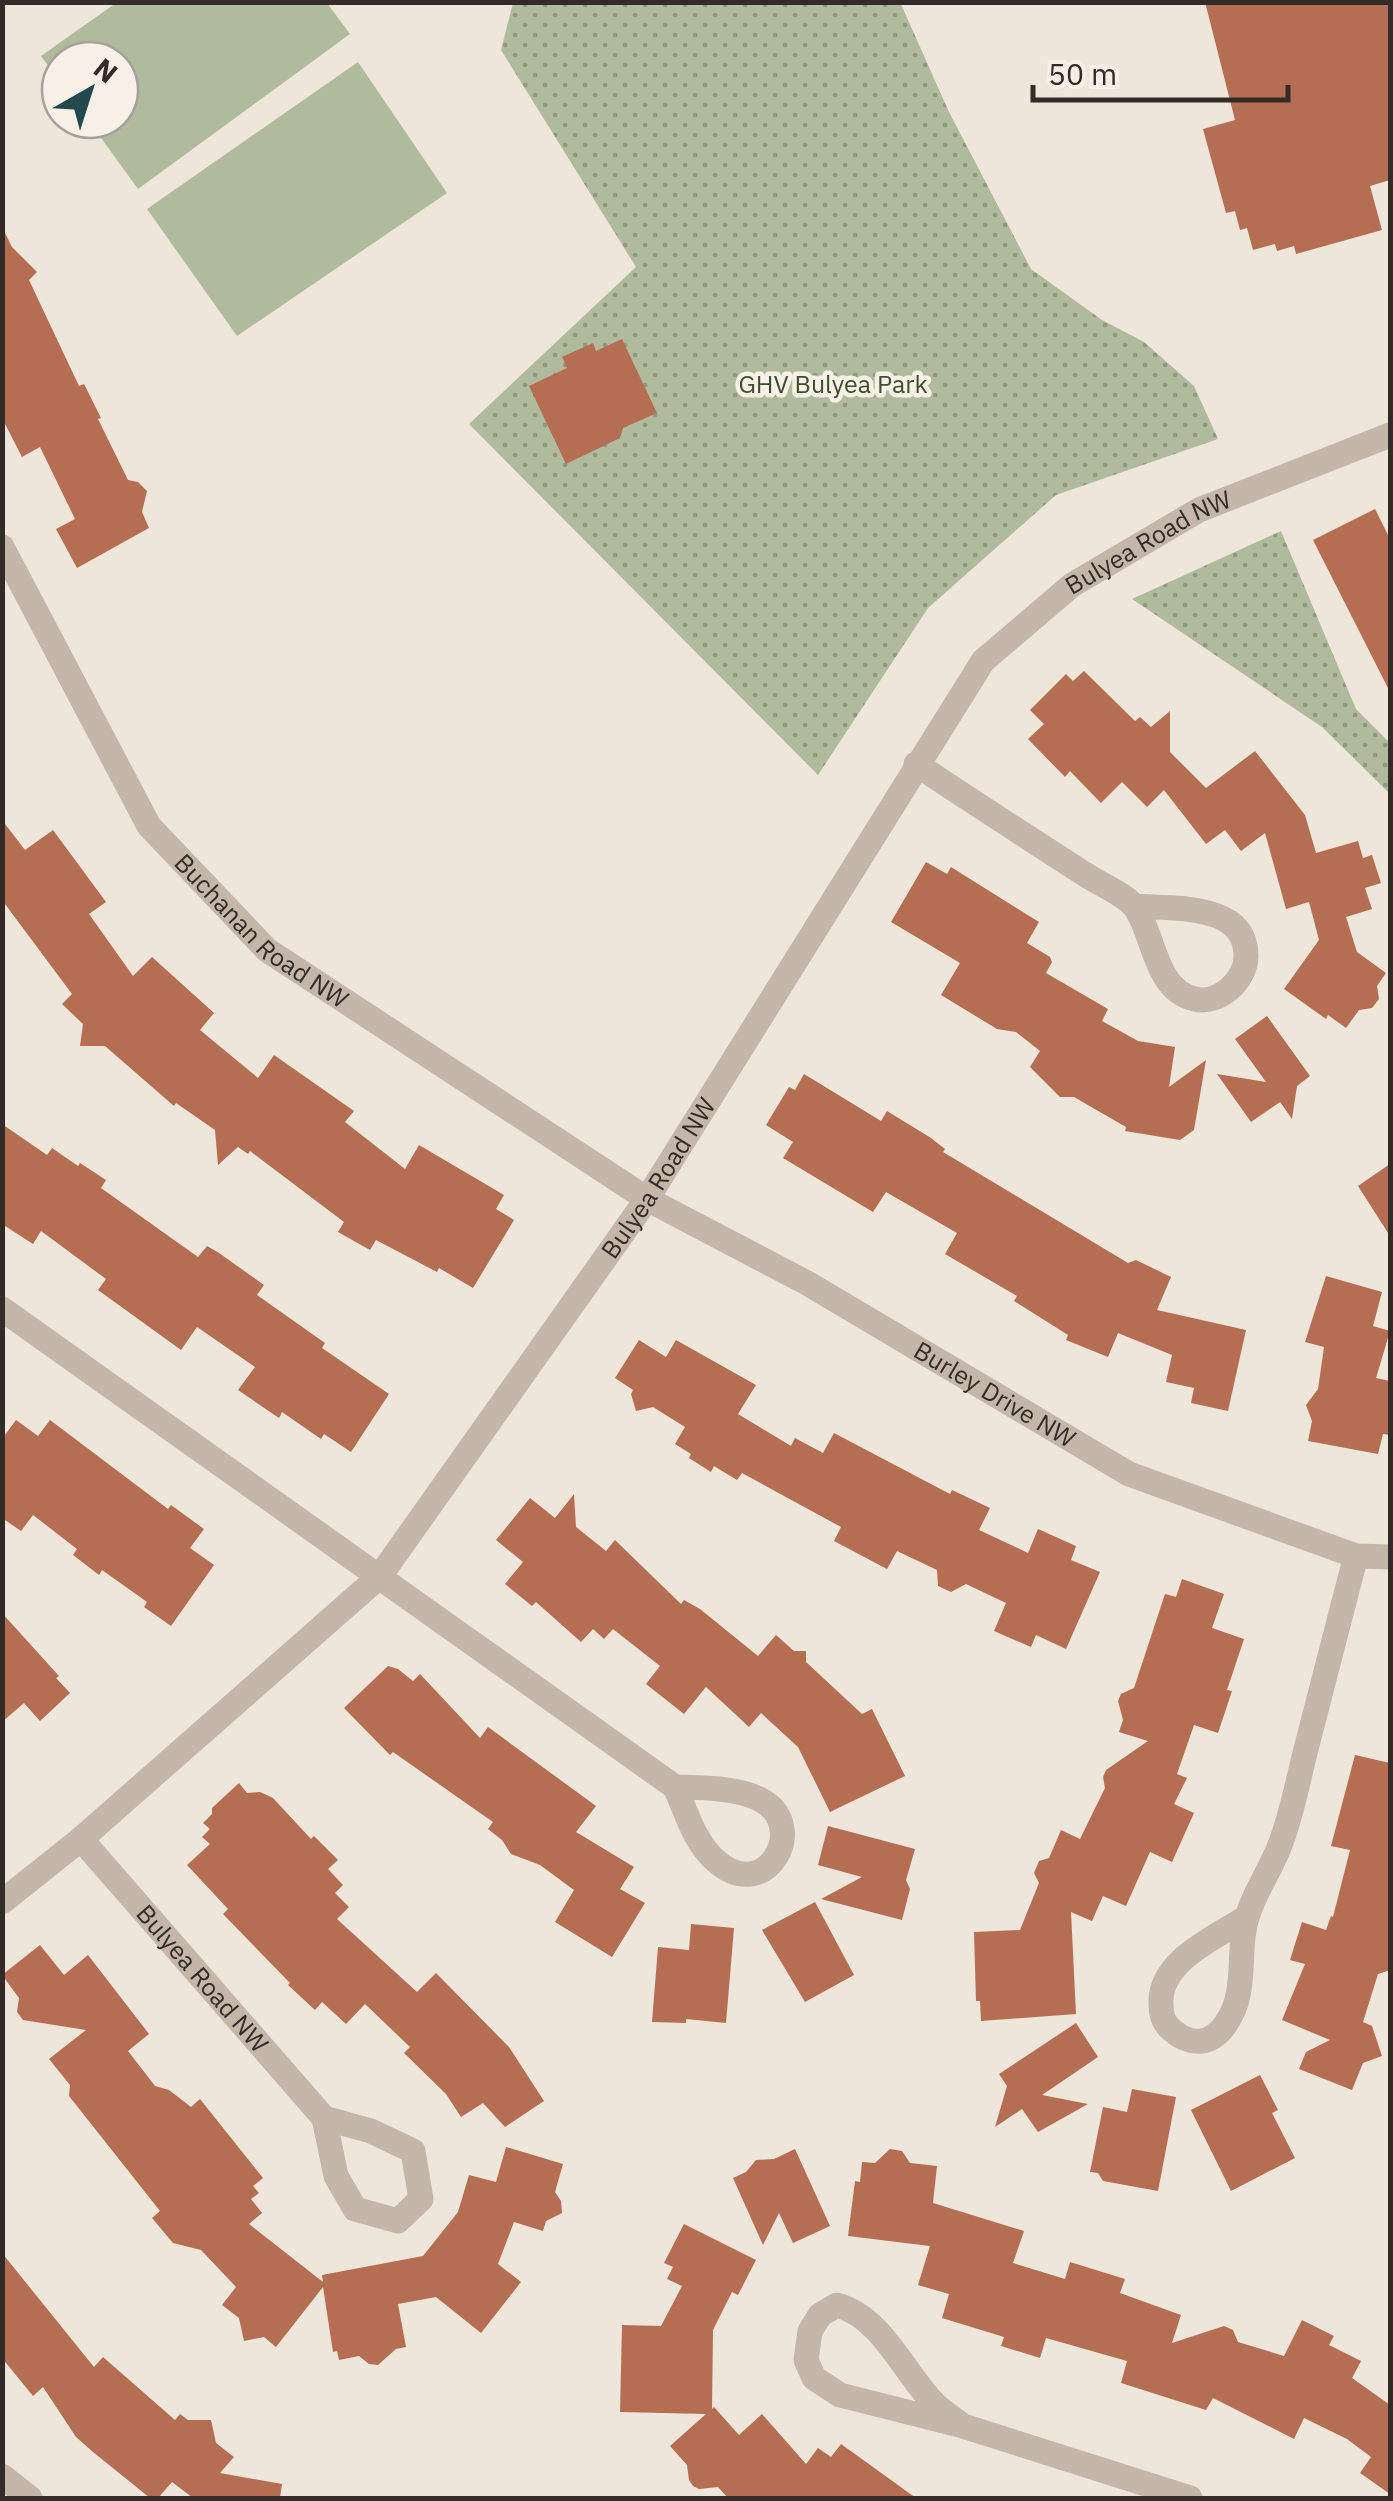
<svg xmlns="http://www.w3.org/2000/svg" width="1393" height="2501" viewBox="0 0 1393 2501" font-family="'IBM Plex Sans',sans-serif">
	<defs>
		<pattern id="park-dots" width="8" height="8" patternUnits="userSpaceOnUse" patternTransform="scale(2.5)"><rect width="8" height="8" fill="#b0bb9d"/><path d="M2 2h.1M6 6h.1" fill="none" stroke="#909880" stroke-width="1.8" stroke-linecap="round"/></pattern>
	</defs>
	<rect width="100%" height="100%" fill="#eee6db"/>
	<!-- grass -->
	<g fill="#b0bb9d">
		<polygon points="116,3 327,3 350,34 138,189 88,120 120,120 120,60 60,60 60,82 41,56"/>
		<polygon points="358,62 447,193 237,336 147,209"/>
	</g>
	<!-- park -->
	<g fill="url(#park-dots)">
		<polygon points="900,2 949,112 1031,269 1102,320 1144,342 1194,386 1218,439 1056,495 928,608 818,775 469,424 636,267 501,50 513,3"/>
		<polygon points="1281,531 1356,709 1390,743 1390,794 1322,727 1132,599"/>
	</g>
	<!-- building -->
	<g fill="#b56e52">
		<polygon points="1205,2 1390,2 1390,180 1370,186 1382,230 1296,254 1294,246 1277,251 1275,244 1253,250 1247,228 1240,230 1235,211 1226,213 1203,129 1235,120"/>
		<polygon points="2,227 12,247 37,272 29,280 79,386 84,384 101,418 98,419 128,480 138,482 147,491 142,512 149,528 77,568 56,529 75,519 40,447 22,457 2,418"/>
		<polygon points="622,339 657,413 623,428 620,438 566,464 529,386 567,368 562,357 593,343 596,351"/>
		<polygon points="1375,509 1390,539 1390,692 1313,540"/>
		<polygon points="1084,671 1135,721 1140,717 1151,727 1170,711 1170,752 1206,788 1255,751 1305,815 1316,853 1358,841 1363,858 1372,855 1381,883 1365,888 1372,909 1346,917 1357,952 1386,973 1377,986 1379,999 1372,1008 1359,1010 1346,1028 1328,1015 1326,1019 1284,989 1319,940 1309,902 1286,909 1265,833 1241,851 1225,830 1206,844 1164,790 1147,807 1122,782 1101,803 1070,771 1065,777 1028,739 1044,724 1030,710 1066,674 1073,681"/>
		<polygon points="2,820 25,850 53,830 106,902 89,914 133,976 152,957 214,1013 200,1030 258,1078 274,1055 354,1111 345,1122 405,1169 419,1145 504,1195 496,1209 514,1220 473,1288 439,1268 437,1272 376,1240 370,1250 338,1232 344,1222 250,1151 248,1154 238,1147 218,1165 215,1130 176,1103 174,1106 105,1046 80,1046 83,1024 62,1004 72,994 2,900"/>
		<polygon points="926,862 947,874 951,867 1039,922 1027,943 1050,957 1052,962 1046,973 1108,1009 1102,1021 1138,1041 1175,1047 1169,1087 1206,1060 1194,1130 1180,1140 1125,1131 1126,1127 1074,1097 1060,1097 1030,1067 1040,1051 1016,1032 997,1029 941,995 960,963 891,922"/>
		<polygon points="1267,1016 1310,1076 1297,1086 1292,1119 1280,1102 1251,1122 1217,1074 1266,1082 1235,1039"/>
		<polygon points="804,1074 881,1121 887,1111 931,1138 945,1149 943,1152 1128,1263 1136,1260 1171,1277 1157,1310 1246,1330 1228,1411 1191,1403 1194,1388 1166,1382 1172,1355 1118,1333 1108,1357 1066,1340 1068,1335 1014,1301 1017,1296 945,1254 957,1233 886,1192 873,1212 783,1158 793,1142 766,1125 789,1087 795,1090"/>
		<polygon points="2,1124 47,1155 52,1148 78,1166 80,1163 106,1180 101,1188 198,1257 207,1246 219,1253 264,1285 257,1295 325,1343 322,1348 389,1394 351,1452 324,1434 321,1439 282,1412 279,1418 238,1390 255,1367 197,1327 181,1350 98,1290 106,1279 41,1231 33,1244 2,1224"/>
		<polygon points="1390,1164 1390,1236 1358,1186"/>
		<polygon points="1326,1276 1382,1292 1373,1326 1390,1331 1376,1378 1390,1381 1390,1435 1383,1434 1378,1454 1308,1441 1312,1421 1306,1405 1318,1389 1324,1347 1305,1342"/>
		<polygon points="639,1340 666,1357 676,1340 756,1385 738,1414 791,1446 795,1438 823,1453 834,1433 950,1494 952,1490 990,1508 979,1530 1028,1553 1038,1529 1076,1546 1071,1560 1100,1572 1066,1649 1036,1635 1031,1647 994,1631 1006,1603 966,1584 951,1592 938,1586 937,1570 897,1551 887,1569 834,1541 841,1527 742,1473 737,1480 714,1466 711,1472 689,1458 691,1454 675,1444 685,1427 653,1407 636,1411 631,1394 633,1390 615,1378"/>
		<polygon points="16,1420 38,1436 50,1420 168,1509 171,1505 204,1529 190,1548 214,1565 171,1626 144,1607 147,1602 102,1570 99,1575 73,1555 77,1549 33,1515 21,1531 2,1518 2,1439"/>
		<polygon points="574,1494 576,1527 606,1551 615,1540 681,1604 684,1600 700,1609 758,1656 776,1635 794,1651 806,1651 806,1662 862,1714 872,1709 905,1776 830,1812 798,1747 761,1713 749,1727 706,1687 684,1714 646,1684 660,1666 613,1629 604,1639 593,1629 581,1642 536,1602 532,1606 505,1584 523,1562 496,1540 530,1498 555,1518"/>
		<polygon points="1182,1579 1224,1594 1212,1628 1244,1639 1227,1690 1232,1691 1218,1733 1194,1725 1177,1774 1187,1778 1174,1804 1194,1813 1172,1862 1150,1852 1126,1906 1103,1896 1092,1921 1071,1912 1076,2014 981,2021 980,2001 976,2001 974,1932 1020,1930 1039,1883 1034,1873 1039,1861 1049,1858 1061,1830 1080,1839 1105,1788 1103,1777 1106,1770 1148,1741 1119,1732 1123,1720 1118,1701 1121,1694 1134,1688 1165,1594 1176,1597"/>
		<polygon points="2,1613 59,1676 56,1678 70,1693 40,1721 24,1703 2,1722"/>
		<polygon points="388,1666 398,1669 413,1681 420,1674 480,1738 488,1727 596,1806 576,1832 634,1867 620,1889 645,1903 612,1957 555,1922 574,1890 540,1865 511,1854 502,1840 488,1829 493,1822 393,1752 390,1755 344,1708"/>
		<polygon points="1355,1755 1390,1763 1390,1970 1378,1974 1363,2022 1372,2026 1382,2056 1363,2063 1352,2090 1299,2069 1306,2052 1330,2040 1282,2020 1305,1964 1290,1960 1302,1922 1326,1930 1331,1916 1333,1917 1350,1850 1331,1846"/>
		<polygon points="239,1783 247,1793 260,1792 273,1798 311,1839 314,1836 338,1860 328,1869 343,1885 335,1893 349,1907 337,1919 417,1992 436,1973 509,2047 544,2101 505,2127 483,2103 461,2117 446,2094 404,2053 410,2047 365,2004 346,2024 322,2002 315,2010 288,1985 290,1983 223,1914 228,1909 187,1865 210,1844 202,1837 210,1829 203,1823 212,1814 212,1808"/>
		<polygon points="828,1826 915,1849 906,1880 910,1889 902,1920 821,1899 862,1877 818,1865"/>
		<polygon points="815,1902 854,1975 805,2002 762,1930"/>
		<polygon points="691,1924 734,1928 726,2023 686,2019 686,2023 652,2022 658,1947 689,1950"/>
		<polygon points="40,1945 64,1975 88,1955 149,2034 128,2051 155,2086 169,2090 191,2107 200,2099 263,2178 253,2186 259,2193 251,2199 262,2213 249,2224 323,2282 322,2275 423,2256 458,2212 469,2175 496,2182 506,2147 563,2164 555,2192 561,2201 562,2213 546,2221 543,2231 514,2222 498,2264 521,2282 481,2333 436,2297 398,2304 406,2347 396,2349 378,2365 369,2364 359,2356 339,2360 337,2351 333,2352 323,2287 276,2347 264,2337 244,2341 239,2318 222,2305 236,2287 201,2250 173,2243 152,2218 160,2211 69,2096 70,2085 49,2059 86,2030 23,2020 17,2012 19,1998 2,1975"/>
		<polygon points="1076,2023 1098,2057 1042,2095 1088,2104 1038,2132 1022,2109 995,2127 1007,2086 999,2074"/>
		<polygon points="1260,2075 1278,2110 1272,2113 1295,2158 1231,2191 1191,2110"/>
		<polygon points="1132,2089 1176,2097 1158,2191 1103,2181 1098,2173 1090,2172 1103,2107 1127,2112"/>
		<polygon points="795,2149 830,2226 793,2243 779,2213 763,2245 733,2178 746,2172 756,2160 774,2159"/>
		<polygon points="890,2149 902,2151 910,2163 937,2166 933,2203 1024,2231 1013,2263 1065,2279 1070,2262 1125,2279 1120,2293 1181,2315 1172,2343 1224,2326 1233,2330 1238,2342 1284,2356 1302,2320 1334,2336 1329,2345 1361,2361 1352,2378 1390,2405 1390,2494 1360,2473 1371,2457 1347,2439 1304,2418 1294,2439 1213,2398 1206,2410 1121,2383 1127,2361 1046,2338 1040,2358 1001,2346 1004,2337 942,2318 949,2294 918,2285 930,2246 848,2236 855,2181 860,2182 862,2162 875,2163"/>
		<polygon points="684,2224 756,2260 738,2295 732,2292 713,2330 712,2409 714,2407 739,2435 762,2414 806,2464 818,2448 831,2457 841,2444 916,2498 728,2498 718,2487 699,2489 693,2486 689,2480 687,2465 670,2446 706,2414 620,2412 622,2325 661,2326 682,2286 667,2279 673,2267 664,2263"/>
		<polygon points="2,2253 94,2367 103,2357 175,2420 180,2414 188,2420 211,2420 216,2443 234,2457 220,2473 282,2484 280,2498 193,2498 172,2482 158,2498 150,2498 93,2452 76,2437 43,2387 33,2396 2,2358"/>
	</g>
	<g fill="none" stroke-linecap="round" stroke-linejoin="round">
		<!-- minor -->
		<g stroke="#c4b6a9" stroke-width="25">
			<path id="s1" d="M 2,547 L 149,826 L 267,950 L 647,1199 L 807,1283 L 1129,1474 L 1356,1556 L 1390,1557"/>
			<path d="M 916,764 C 971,801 1027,837 1083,873 C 1097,883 1123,893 1134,906 C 1154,931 1154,991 1195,999 C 1219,1005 1246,980 1246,956 C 1246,902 1171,909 1134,906"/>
			<path d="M 2,1309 L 675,1787 C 686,1812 695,1843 716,1861 C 767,1906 811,1824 759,1799 C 735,1787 701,1788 675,1787"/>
			<path id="s2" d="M 81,1839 L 324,2118 L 336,2176 L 355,2209 L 398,2221 L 421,2199 L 413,2151 L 371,2131 L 324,2118"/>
			<path d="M 1247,1917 C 1215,1938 1158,1961 1161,2005 C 1161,2016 1164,2024 1173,2031 C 1191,2046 1211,2045 1225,2025 C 1250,1991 1235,1951 1248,1914 C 1256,1890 1271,1869 1280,1845 C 1292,1814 1298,1780 1306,1749 C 1323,1684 1339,1620 1356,1556"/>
			<path d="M 963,2426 C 953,2418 941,2411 932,2401 C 902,2369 881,2317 837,2305 L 820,2315 L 810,2331 L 806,2360 L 814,2378 L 840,2395 L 963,2426 L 1190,2498"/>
			<polyline points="2,2476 30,2498"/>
		</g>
		<!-- tertiary -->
		<path stroke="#c4b6a9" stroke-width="25" id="s3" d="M 2,1902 L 81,1839 L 380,1576 L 647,1199 L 983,661 L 1072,585 L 1199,510 L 1390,435"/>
	</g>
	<g text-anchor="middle" stroke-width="9" stroke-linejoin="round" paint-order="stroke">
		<!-- park labels -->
		<g font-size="25" fill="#414d2f" stroke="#f6f0e7">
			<text x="833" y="393">GHV Bulyea Park</text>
		</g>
		<!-- street labels -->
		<g font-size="25" fill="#322b28" stroke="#f6f0e7">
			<text dy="9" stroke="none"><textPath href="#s3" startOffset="1800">Bulyea Road NW</textPath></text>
			<text dy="9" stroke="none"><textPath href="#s1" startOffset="470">Buchanan Road NW</textPath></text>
			<text dy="9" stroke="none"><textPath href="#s3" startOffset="985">Bulyea Road NW</textPath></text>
			<text dy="9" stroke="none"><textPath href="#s1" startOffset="1340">Burley Drive NW</textPath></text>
			<text dy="9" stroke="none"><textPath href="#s2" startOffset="185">Bulyea Road NW</textPath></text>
		</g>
	</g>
	<!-- border -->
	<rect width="1393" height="2501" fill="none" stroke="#322b28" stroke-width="10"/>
	<!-- north arrow -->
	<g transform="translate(90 90) rotate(39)"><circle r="48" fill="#f6f0e7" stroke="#a8a19b" stroke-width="2.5"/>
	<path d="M0-8L18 38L0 25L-18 38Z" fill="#23494e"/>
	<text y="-15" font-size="28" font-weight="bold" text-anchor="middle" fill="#322b28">N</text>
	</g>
	<!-- scale -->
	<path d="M1033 85v15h255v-15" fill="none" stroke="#322b28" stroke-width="5"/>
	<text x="1048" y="85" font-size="30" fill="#322b28" stroke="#f6f0e7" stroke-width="8" paint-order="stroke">50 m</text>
</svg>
